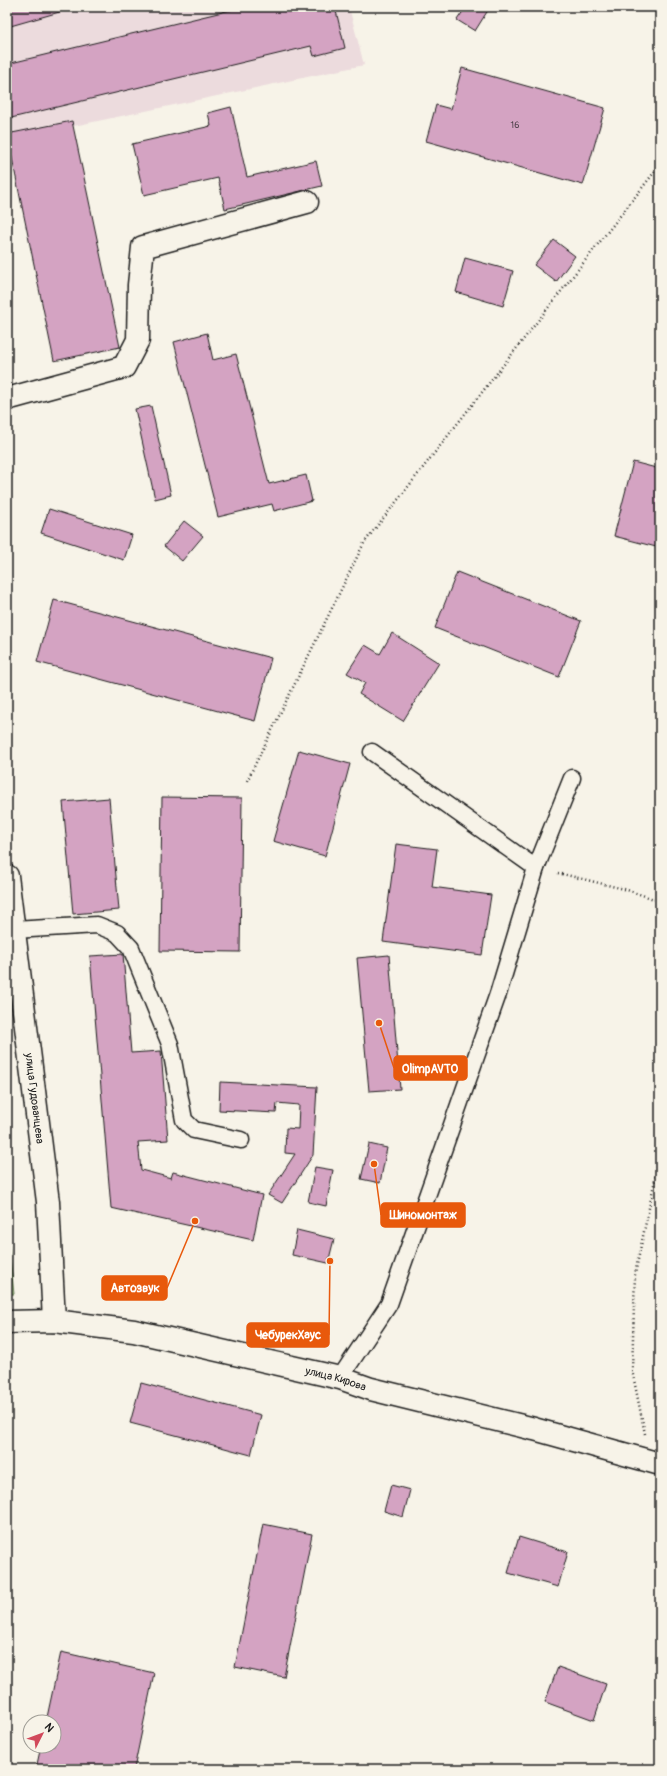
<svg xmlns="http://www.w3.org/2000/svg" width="667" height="1776" viewBox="0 0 667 1776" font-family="Pangolin,sans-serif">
	<rect width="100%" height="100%" fill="#f7f3e8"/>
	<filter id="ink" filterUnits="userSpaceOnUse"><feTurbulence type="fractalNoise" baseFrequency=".025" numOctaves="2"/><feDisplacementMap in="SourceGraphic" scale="8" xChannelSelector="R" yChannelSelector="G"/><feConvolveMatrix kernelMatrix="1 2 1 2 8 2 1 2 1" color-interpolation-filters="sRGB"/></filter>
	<g filter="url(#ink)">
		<!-- built -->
		<polygon fill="#ecdbdd" points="7,7 349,7 364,65 7,140"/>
		<!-- green -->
		<polygon fill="#b3d994" stroke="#687a58" points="7,1228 14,1294 7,1294"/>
		<!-- building -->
		<g fill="#d4a3c2" stroke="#1c1c1c">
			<polygon points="7,7 77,7 7,27"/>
			<polygon points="243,7 335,7 345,48 314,56 311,46 7,119 7,64"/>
			<polygon points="466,7 490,7 475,31 457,20"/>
			<polygon points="462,68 605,108 583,185 426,141 436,105 451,109"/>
			<polygon points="231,107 247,177 316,161 322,186 225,209 218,178 144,195 132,144 211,126 208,113"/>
			<polygon points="72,121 120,347 54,361 7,134"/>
			<polygon points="554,240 575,256 556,282 534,265"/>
			<polygon points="465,258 513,271 503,306 456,292"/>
			<polygon points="207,333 213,360 236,354 269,484 306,475 312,501 274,511 272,504 218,517 174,342"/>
			<polygon points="151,406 171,495 155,499 135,409"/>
			<polygon points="633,462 660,469 660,548 614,536"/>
			<polygon points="49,509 132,535 124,560 41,533"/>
			<polygon points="184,521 203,536 182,561 164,546"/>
			<polygon points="457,572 581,621 559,677 435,628"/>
			<polygon points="54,600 271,658 255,721 37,662"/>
			<polygon points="392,633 439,663 403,721 359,694 365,683 347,673 365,645 380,654"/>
			<polygon points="299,750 350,764 325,856 273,841"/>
			<polygon points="162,797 242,798 240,952 160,951"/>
			<polygon points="109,798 119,910 73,914 63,802"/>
			<polygon points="396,844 437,849 432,887 491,895 482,955 383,942"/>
			<polygon points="123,954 131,1053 161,1051 168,1140 138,1142 141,1170 171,1178 173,1172 262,1195 253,1240 111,1208 90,956"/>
			<polygon points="389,955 400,1089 369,1091 357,958"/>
			<polygon points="220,1082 317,1087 313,1155 282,1203 268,1195 295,1154 285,1153 286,1128 298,1129 299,1105 277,1103 276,1113 219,1110"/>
			<polygon points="369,1144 387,1148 380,1183 361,1179"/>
			<polygon points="315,1167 333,1170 326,1206 308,1202"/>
			<polygon points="297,1230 334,1239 328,1263 292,1255"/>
			<polygon points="141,1383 261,1415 251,1455 130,1423"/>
			<polygon points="391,1485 410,1490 403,1517 384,1511"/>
			<polygon points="263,1524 312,1534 284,1677 235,1667"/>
			<polygon points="519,1537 568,1552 558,1587 508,1573"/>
			<polygon points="61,1652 154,1673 134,1769 36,1769 41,1746 54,1746 54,1722 46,1722"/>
			<polygon points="558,1667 606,1684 594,1720 545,1702"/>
		</g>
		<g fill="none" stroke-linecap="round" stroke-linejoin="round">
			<!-- lane casing -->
			<g stroke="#1c1c1c" stroke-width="19">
				<g id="lane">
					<polyline points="372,752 536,868"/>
					<polyline points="14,930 97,925 117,933 131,948 170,1044 184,1120 194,1130 241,1140"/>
					<polyline points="340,1378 389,1304 498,994 536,868 572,778"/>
				</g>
			</g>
			<!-- street casing -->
			<g stroke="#1c1c1c" stroke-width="25">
				<g id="street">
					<polyline points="7,399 124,367 138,340 139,285 143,247 307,202"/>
					<path id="s1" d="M 7,876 L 48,1202 L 54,1321"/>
				</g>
			</g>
			<!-- secondary casing -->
			<g stroke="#1c1c1c" stroke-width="25">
				<g id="secondary">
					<path id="s2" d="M 7,1322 L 54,1321 L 134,1331 L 340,1378 L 371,1389 L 534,1429 L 660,1464"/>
				</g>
			</g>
			<!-- path -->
			<g stroke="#1c1c1c" stroke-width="2.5" stroke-dasharray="1 3" stroke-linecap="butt">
				<polyline points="247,781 364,543 660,165"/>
				<polyline points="558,873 624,889 660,901"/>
				<polyline points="645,1434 632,1370 635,1274 660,1156"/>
			</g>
			<!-- lane -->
			<use href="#lane" stroke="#f7f3e8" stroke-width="16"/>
			<!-- street -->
			<use href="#street" stroke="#f7f3e8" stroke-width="22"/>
			<!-- secondary -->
			<use href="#secondary" stroke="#f7f3e8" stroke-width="22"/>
		</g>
	</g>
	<g text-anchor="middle" stroke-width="4" stroke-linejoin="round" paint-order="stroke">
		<!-- number labels -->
		<g font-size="9" fill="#4a3e46">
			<text x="515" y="128">16</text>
		</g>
		<!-- street labels -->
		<g font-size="11" fill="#1c1c1c" stroke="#f7f3e8">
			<text dy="4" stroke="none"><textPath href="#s1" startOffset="224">улица Гудованцева</textPath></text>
			<text dy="4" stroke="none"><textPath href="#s2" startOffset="335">улица Кирова</textPath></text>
		</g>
	</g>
	<!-- callouts -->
	<path fill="none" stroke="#e8590c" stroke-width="1.5" d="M379 1023L394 1068M374 1164L381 1215M195 1221L167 1288M330 1261L329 1335"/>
	<g fill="#e8590c" stroke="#f7f3e8" stroke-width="1.5">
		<circle cx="379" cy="1023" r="4"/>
		<circle cx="374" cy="1164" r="4"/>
		<circle cx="195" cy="1221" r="4"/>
		<circle cx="330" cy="1261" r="4"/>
	</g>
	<g fill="#e8590c" stroke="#e8590c" stroke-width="1.5">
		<rect x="394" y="1056" width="73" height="24" rx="4"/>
		<rect x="381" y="1203" width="84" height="24" rx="4"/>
		<rect x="102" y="1276" width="65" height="24" rx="4"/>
		<rect x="247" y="1323" width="82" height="24" rx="4"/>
	</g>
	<g font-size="12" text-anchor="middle" font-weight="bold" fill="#fff">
		<text x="430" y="1073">OlimpAVTO</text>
		<text x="423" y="1219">Шиномонтаж</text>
		<text x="135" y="1292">Автозвук</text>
		<text x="288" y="1339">ЧебурекХаус</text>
	</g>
	<!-- margin -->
	<rect width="667" height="1776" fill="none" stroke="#f7f3e8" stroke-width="24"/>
	<rect x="12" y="12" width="643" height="1752" fill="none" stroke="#1c1c1c" stroke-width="1.5" filter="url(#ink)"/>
	<!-- north arrow -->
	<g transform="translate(42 1734) rotate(48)"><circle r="19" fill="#f7f3e8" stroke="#9f9d96"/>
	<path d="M0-3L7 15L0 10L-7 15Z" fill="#d1495b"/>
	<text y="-6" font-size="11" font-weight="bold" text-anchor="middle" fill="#1c1c1c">N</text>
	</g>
</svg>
